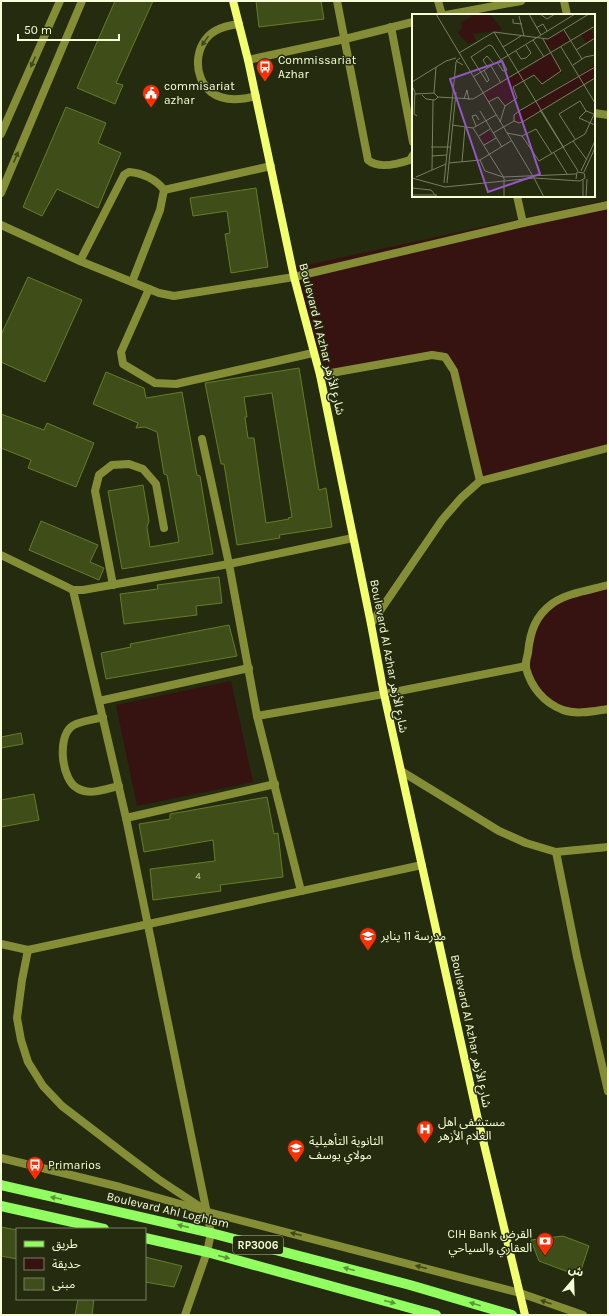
<svg xmlns="http://www.w3.org/2000/svg" width="609" height="1316" viewBox="0 0 609 1316" font-family="Karla,'Noto Sans Arabic',sans-serif">
	<rect width="100%" height="100%" fill="#242b0e"/>
	<!-- green -->
	<g fill="#361211">
		<polygon points="608,200 608,445 480,481 443,351 315,373 313,353 293,268"/>
		<polygon points="608,587 608,711 559,707 538,689 523,665 528,632 551,605 581,594"/>
		<polygon points="231,681 253,782 137,806 116,705"/>
	</g>
	<!-- building -->
	<g fill="#3f4e19" stroke="#667c29" fill-rule="evenodd">
		<polygon points="115,1 153,1 116,83 123,85 115,104 77,88"/>
		<polygon points="256,1 321,1 324,19 259,27"/>
		<polygon points="66,107 106,123 98,143 121,153 98,208 57,189 42,216 23,207"/>
		<polygon points="256,188 268,267 231,273 225,234 230,233 227,211 193,216 190,198"/>
		<polygon points="28,277 82,300 45,382 1,362 1,335"/>
		<path d="M 299,368 L 319,490 L 326,488 L 332,527 L 279,535 L 280,538 L 237,545 L 224,464 L 221,464 L 205,383 ZM 272,393 L 292,517 L 288,518 L 289,519 L 266,523 L 254,438 L 248,438 L 245,417 L 247,417 L 244,397 Z"/>
		<polygon points="106,372 144,388 146,398 182,392 197,475 200,476 213,554 122,569 108,491 143,485 149,521 147,527 150,547 179,542 167,475 164,474 157,432 145,427 136,428 138,423 93,404"/>
		<polygon points="1,414 44,430 47,423 94,443 76,487 28,468 31,460 1,448"/>
		<polygon points="41,521 98,545 90,562 104,568 99,580 29,550"/>
		<polygon points="219,577 222,603 196,606 197,615 124,624 120,594 158,589 157,585"/>
		<polygon points="229,625 237,656 106,679 101,653 131,647 130,644"/>
		<polygon points="21,733 23,744 1,748 1,737"/>
		<polygon points="34,794 39,820 1,827 1,800"/>
		<polygon points="267,797 274,834 278,833 283,877 220,885 221,891 153,900 150,869 215,861 213,840 144,852 139,824 170,819 170,814"/>
		<polygon points="1,1227 17,1230 17,1259 1,1256"/>
		<polygon points="563,1236 589,1246 579,1276 539,1261 531,1240"/>
		<polygon points="145,1257 182,1266 174,1287 145,1282"/>
		<polygon points="78,1299 94,1299 92,1315 75,1315"/>
	</g>
	<g fill="none" stroke-linecap="round" stroke-linejoin="round">
		<!-- lane -->
		<g stroke="#858e36" stroke-width="8">
			<polyline points="164,190 271,166"/>
			<path d="M 103,717 C 94,720 77,721 71,727 C 57,739 62,780 77,788 C 90,796 105,789 119,786"/>
			<polyline points="1,1158 120,1187 205,1211"/>
		</g>
		<!-- street -->
		<g stroke="#858e36" stroke-width="8">
			<path d="M 337,1 L 368,160 C 378,169 398,164 410,160 L 413,155"/>
			<polyline points="438,1 442,15"/>
			<polyline points="564,1 567,15"/>
			<polyline points="446,15 521,1"/>
			<path d="M 239,24 C 231,25 222,27 215,31 C 194,43 192,77 211,92 C 224,102 241,100 256,96"/>
			<polyline points="391,27 413,142"/>
			<polyline points="248,60 345,39 413,22"/>
			<polyline points="594,113 608,115"/>
			<polyline points="1,134 60,1"/>
			<polyline points="1,193 82,1"/>
			<polyline points="517,196 523,223"/>
			<polyline points="1,225 80,261 159,293 174,296 294,277 523,223 608,205"/>
			<path d="M 80,261 L 124,175 L 129,172 C 142,173 156,179 164,190 L 160,210 L 132,282"/>
			<polyline points="149,289 121,352 123,364 155,383 176,384 313,353"/>
			<polyline points="320,375 432,355 445,357 454,371 480,481"/>
			<polyline points="202,439 229,564 257,716 301,891"/>
			<polyline points="1,555 65,586 73,590 83,590 229,564 353,538"/>
			<polyline points="113,585 95,491 99,475 112,465 129,464 143,469 156,484 164,528"/>
			<path d="M 608,585 C 590,590 568,593 553,603 C 535,616 530,632 528,653 C 527,657 525,663 526,668 C 531,687 544,703 563,710 C 577,715 594,711 608,709"/>
			<polyline points="73,590 126,818 211,1233 207,1252 185,1315"/>
			<polyline points="371,624 442,520 461,498 480,481 608,448"/>
			<polyline points="99,701 249,668"/>
			<polyline points="257,716 384,694 526,666"/>
			<polyline points="401,771 499,831 526,843 556,852 608,847"/>
			<polyline points="126,818 275,784"/>
			<polyline points="556,852 577,957 608,1091"/>
			<polyline points="1,944 28,950 422,865"/>
			<polyline points="28,950 22,980 17,1018 21,1040 28,1062 43,1086 62,1106 126,1155 158,1179 208,1212 520,1293 583,1315"/>
		</g>
		<!-- secondary -->
		<polyline stroke="#f2ff6f" stroke-width="8" points="233,1 248,60 294,277 320,375 371,624 384,694 477,1115 525,1315"/>
		<!-- primary -->
		<g stroke="#90ff5f" stroke-width="10">
			<polyline points="1,1185 211,1233 410,1285 512,1315"/>
			<polyline points="1,1206 104,1229"/>
			<polyline points="145,1238 207,1252 436,1315"/>
		</g>
	</g>
	<!-- one-way arrows -->
	<defs><path id="oneway-solid" d="M-6-.8H1V-3.2L6.5 0L1 3.2V.8H-6Z"/></defs>
	<g fill="#41491a">
		<use href="#oneway-solid" transform="translate(205 41) rotate(126)"/>
		<use href="#oneway-solid" transform="translate(33 62) rotate(114)"/>
		<use href="#oneway-solid" transform="translate(16 157) rotate(-67)"/>
		<use href="#oneway-solid" transform="translate(296 1234) rotate(-166)"/>
		<use href="#oneway-solid" transform="translate(421 1267) rotate(-165)"/>
		<use href="#oneway-solid" transform="translate(546 1302) rotate(-161)"/>
	</g>
	<g fill="#5a9536">
		<use href="#oneway-solid" transform="translate(56 1198) rotate(-168)"/>
		<use href="#oneway-solid" transform="translate(183 1226) rotate(-167)"/>
		<use href="#oneway-solid" transform="translate(224 1257) rotate(15)"/>
		<use href="#oneway-solid" transform="translate(349 1269) rotate(-165)"/>
		<use href="#oneway-solid" transform="translate(390 1302) rotate(15)"/>
		<use href="#oneway-solid" transform="translate(475 1304) rotate(-164)"/>
	</g>
	<!-- icons -->
	<defs>
		<g id="bus-pin" transform="scale(0.9)"><path d="M0 17L-7.5 6A9.5 9.5 0 1 1 7.5 6Z" fill="#ff2f04" stroke="#242b0e"/><path d="M-5-6H5V4H4V6H2V4H-2V6H-4V4H-5ZM-3.5-4V0h7V-4ZM-3.5 1.2v1.5H-2V1.2ZM2 1.2v1.5H3.5V1.2Z" fill="#fff"/></g>
		<g id="civic-pin" transform="scale(0.9)"><path d="M0 17L-7.5 6A9.5 9.5 0 1 1 7.5 6Z" fill="#ff2f04" stroke="#242b0e"/><path d="M-.6-6.5H3V-4.5H.6V-3L4-1V1h2V6H-6V1h2V-1L-.6-3ZM-1.2 2.5V6h2.4V2.5Z" fill="#fff"/></g>
		<g id="school-pin" transform="scale(0.9)"><path d="M0 17L-7.5 6A9.5 9.5 0 1 1 7.5 6Z" fill="#ff2f04" stroke="#242b0e"/><path d="M0-5L7-2L0 1L-7-2ZM-4 1L0 2.5L4 1V4Q0 6-4 4Z" fill="#fff"/></g>
		<g id="hospital-pin" transform="scale(0.9)"><path d="M0 17L-7.5 6A9.5 9.5 0 1 1 7.5 6Z" fill="#ff2f04" stroke="#242b0e"/><path d="M-5-5h3v3.5h4V-5h3V5h-3V1.5h-4V5h-3Z" fill="#fff"/></g>
		<g id="bank-pin" transform="scale(0.9)"><path d="M0 17L-7.5 6A9.5 9.5 0 1 1 7.5 6Z" fill="#ff2f04" stroke="#242b0e"/><path d="M-6-4H6V4H-6ZM0-2.3a2.3 2.3 0 1 0 0 4.6a2.3 2.3 0 1 0 0-4.6Z" fill="#fff"/></g>
	</defs>
	<g fill-rule="evenodd">
		<use href="#bus-pin" x="265" y="67"/>
		<use href="#civic-pin" x="151" y="93"/>
		<use href="#school-pin" x="368" y="936"/>
		<use href="#hospital-pin" x="425" y="1129"/>
		<use href="#school-pin" x="296" y="1148"/>
		<use href="#bus-pin" x="35" y="1165"/>
		<use href="#bank-pin" x="545" y="1241"/>
	</g>
	<g text-anchor="middle" stroke-width="3" stroke-linejoin="round" paint-order="stroke">
		<!-- number labels -->
		<g font-size="10" fill="#cad3a8">
			<text x="198" y="879">4</text>
		</g>
		<!-- shield labels -->
		<rect fill="#242b0e" stroke="#b8bf9b" stroke-width="1" x="233" y="1236" width="50" height="18" rx="3"/>
		<g font-size="11" font-weight="bold" fill="#f8ffd8">
			<text x="258" y="1249">RP3006</text>
		</g>
		<!-- poi labels -->
		<g font-size="12" fill="#f8ffd8" stroke="#242b0e" text-anchor="start">
			<text x="278" y="64">Commissariat<tspan x="278" dy="14">Azhar</tspan></text>
			<text x="164" y="90">commisariat<tspan x="164" dy="14">azhar</tspan></text>
			<text x="381" y="940">مدرسة 11 يناير</text>
			<text x="438" y="1126">مستشفى اهل<tspan x="438" dy="14">الغلام الأزهر</tspan></text>
			<text x="309" y="1145">الثانوية التأهيلية<tspan x="309" dy="14">مولاي يوسف</tspan></text>
			<text x="48" y="1169">Primarios</text>
			<text x="532" y="1238" text-anchor="end">CIH Bank القرض<tspan x="532" dy="14">العقاري والسياحي</tspan></text>
		</g>
		<!-- street labels -->
		<g font-size="12" fill="#f8ffd8" stroke="#242b0e">
			<text transform="translate(322 339) rotate(76)" y="4">Boulevard Al Azhar شارع الأزهر</text>
			<text transform="translate(389 656) rotate(79)" y="4">Boulevard Al Azhar شارع الأزهر</text>
			<text transform="translate(471 1031) rotate(78)" y="4">Boulevard Al Azhar شارع الأزهر</text>
			<text transform="translate(168 1210) rotate(13)" y="4">Boulevard Ahl Loghlam</text>
		</g>
	</g>
	<!-- overview -->
	<g transform="translate(412 14)">
		<rect width="183" height="183" fill="#242b0e"/>
		<path d="M 59,0 L 78,0 L 90,16 L 61,20 L 64,27 L 56,30 L 46,19 L 50,14 L 49,8 L 59,3 ZM 178,15 L 183,23 L 174,29 L 169,21 ZM 152,16 L 158,27 L 139,37 L 132,27 ZM 139,39 L 150,58 L 130,69 L 122,61 L 101,73 L 105,84 L 93,92 L 86,82 L 75,88 L 71,80 ZM 183,47 L 183,63 L 109,109 L 104,108 L 102,101 L 180,53 ZM 77,117 L 82,125 L 73,130 L 68,122 Z" fill="#361211"/>
		<path fill="none" stroke="#79805f" stroke-width="1" d="M 24,0 L 122,164M 117,0 L 129,21M 128,0 L 135,5 L 143,0M 107,2 L 112,22M 101,5 L 101,9 L 110,10M 124,14 L 131,10 L 135,17M 152,16 L 170,45M 82,18 L 152,134M 121,26 L 132,43M 91,33 L 109,22M 149,33 L 183,89M 164,36 L 183,24M 104,37 L 109,45 L 114,44 L 119,39 L 114,31M 47,39 L 82,18 L 136,25 L 177,0M 48,44 L 44,47 L 51,51M 85,48 L 91,57 L 95,56 L 90,46M 161,51 L 173,43 L 183,41M 79,52 L 89,69M 76,54 L 71,46 L 75,42 L 82,50M 72,56 L 77,66 L 75,68 L 59,43 L 77,31 L 80,32 L 89,46M 61,63 L 163,0M 0,68 L 34,47 L 44,44M 0,72 L 3,78 L 2,100 L 5,102M 22,79 L 24,53M 3,80 L 22,79 L 26,83 L 23,86 L 14,85 L 10,81M 26,83 L 61,85 L 183,12M 52,85 L 55,76 L 57,86M 76,88 L 86,83 L 93,92M 128,96 L 166,157M 68,97 L 90,133M 174,97 L 167,104 L 183,111M 102,107 L 102,101 L 107,97 L 183,53M 102,107 L 107,109 L 112,107 L 183,64M 88,108 L 93,92 L 105,84 L 101,73 L 122,61 L 130,70 L 149,57 L 131,25M 40,111 L 61,114 L 84,101M 64,112 L 60,102 L 64,101 L 67,106M 61,114 L 92,164 L 92,183M 81,119 L 102,107M 95,119 L 110,122 L 124,115 L 140,140M 67,122 L 78,115M 110,122 L 127,147 L 173,120 L 183,98M 163,125 L 147,100 L 168,87 L 174,97 L 182,100M 161,127 L 175,146M 72,131 L 84,124M 19,133 L 38,133M 142,139 L 155,160M 20,142 L 35,141M 68,146 L 73,157 L 91,163 L 164,160M 50,148 L 53,113M 37,149 L 68,146 L 99,127M 20,156 L 21,86M 169,157 L 183,127M 172,158 L 183,134M 4,163 L 34,150M 0,164 L 33,173 L 122,164 L 168,167 L 173,164 L 172,159 L 165,158 L 164,165M 122,164 L 132,183M 32,169 L 44,48M 35,169 L 44,78M 0,174 L 19,176 L 25,183M 0,181 L 25,181M 171,183 L 171,166M 174,183 L 175,165"/>
		<path fill="#9456c4" fill-opacity="0.15" stroke="#9456c4" stroke-width="2" d="M 90,47 L 128,160 L 76,178 L 38,65 Z"/>
		<rect width="183" height="183" fill="none" stroke="#f8ffd8" stroke-width="2"/>
	</g>
	<!-- border -->
	<rect width="609" height="1316" fill="none" stroke="#f8ffd8" stroke-width="4"/>
	<!-- legend -->
	<rect x="16" y="1228" width="130" height="72" fill="#242b0e" stroke="#79805f"/>
	<rect x="24" y="1241" width="20" height="6" fill="#90ff5f" stroke="#79805f"/>
	<text x="52" y="1248" font-size="12" fill="#f8ffd8">طريق</text>
	<rect x="24" y="1258" width="20" height="12" fill="#361211" stroke="#79805f"/>
	<text x="52" y="1268" font-size="12" fill="#f8ffd8">حديقة</text>
	<rect x="24" y="1278" width="20" height="12" fill="#3f4e19" stroke="#79805f"/>
	<text x="52" y="1288" font-size="12" fill="#f8ffd8">مبنى</text>
	<!-- north arrow -->
	<g transform="translate(573 1280) rotate(19)" stroke="#242b0e" stroke-width="3" paint-order="stroke">
	<path d="M0-3L7 15L0 10L-7 15Z" fill="#f8ffd8"/>
	<text y="-6" font-size="11" font-weight="bold" text-anchor="middle" fill="#f8ffd8">ش</text>
	</g>
	<!-- scale -->
	<path d="M18 34v6h101v-6" fill="none" stroke="#f8ffd8" stroke-width="2"/>
	<text x="24" y="34" font-size="12" fill="#f8ffd8" stroke="#242b0e" stroke-width="3" paint-order="stroke">50 m</text>
</svg>
